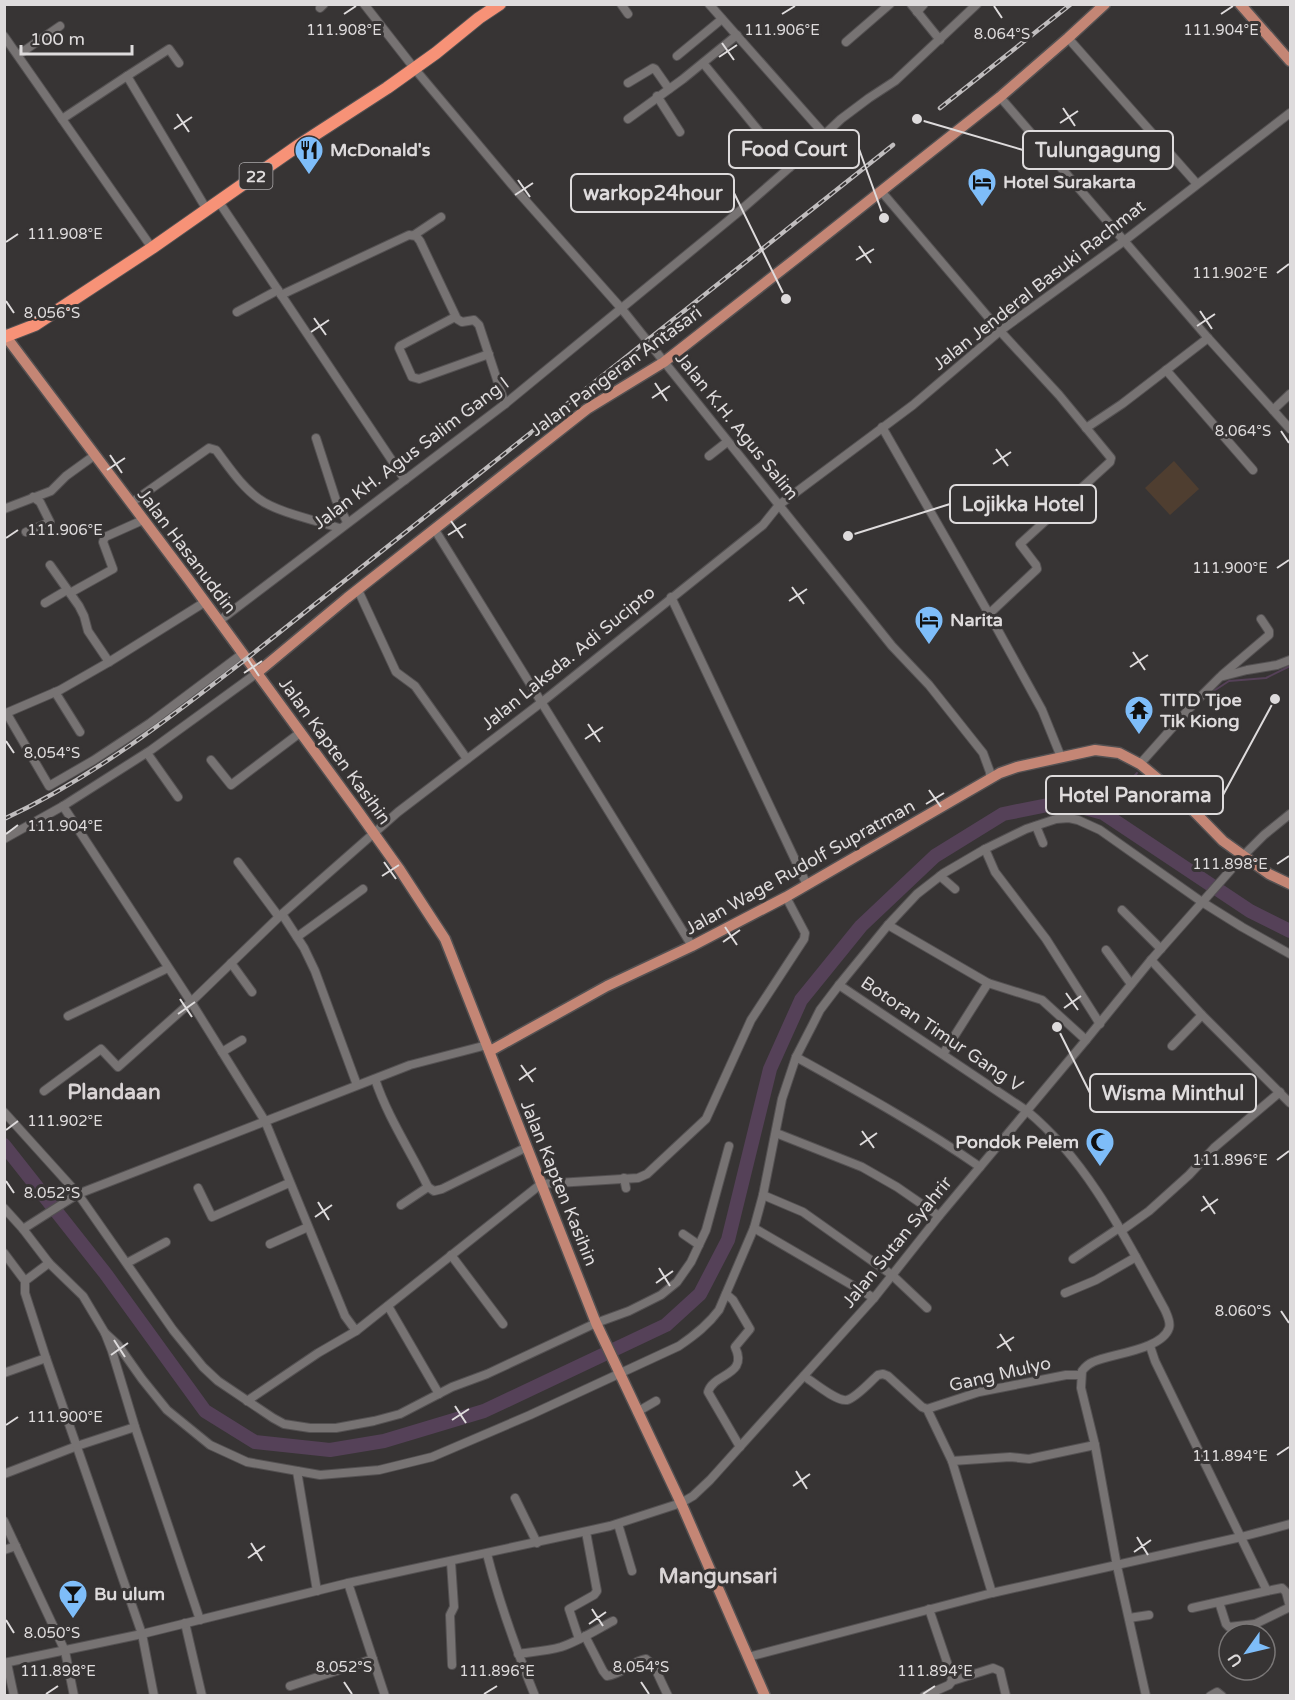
<svg xmlns="http://www.w3.org/2000/svg" width="1295" height="1700" viewBox="0 0 1295 1700" font-family="'Varela Round',sans-serif">
	<rect width="100%" height="100%" fill="#373434"/>
	<!-- green -->
	<polygon fill="#4f3e30" points="1174,461 1199,489 1170,515 1145,488"/>
	<g fill="none" stroke-linecap="round" stroke-linejoin="round">
		<!-- stream -->
		<g stroke="#554158" stroke-width="2">
			<polyline points="1206,696 1229,681 1266,678 1290,666"/>
			<polyline points="1103,813 1137,773"/>
		</g>
		<!-- river -->
		<polyline stroke="#554158" stroke-width="14" points="4,1145 105,1273 205,1411 255,1442 330,1450 384,1441 484,1411 666,1325 700,1294 728,1240 770,1069 801,1000 861,926 935,856 1003,814 1063,802 1103,813 1250,911 1290,931"/>
		<!-- minor casing -->
		<g stroke="#545152" stroke-width="10">
			<g id="minor">
				<polyline points="364,4 414,68 518,192 621,308 892,646 929,685 983,753 990,772 990,779"/>
				<polyline points="621,4 628,14"/>
				<polyline points="709,4 824,134"/>
				<polyline points="911,4 940,40"/>
				<polyline points="320,8 324,4"/>
				<polyline points="917,12 924,4"/>
				<polyline points="4,36 152,248"/>
				<polyline points="1068,38 1197,184"/>
				<polyline points="846,42 890,4"/>
				<polyline points="18,55 60,26"/>
				<polyline points="677,56 722,19"/>
				<polyline points="703,63 789,168"/>
				<polyline points="127,76 169,49 179,63"/>
				<polyline points="628,83 653,68 655,69 669,89"/>
				<polyline points="657,96 680,132"/>
				<polyline points="1000,97 1208,338 1273,410"/>
				<polyline points="62,119 127,76 207,210"/>
				<polyline points="628,119 683,79 737,35"/>
				<polyline points="881,191 1000,331 1059,395 1111,458 1110,462 1020,544 1036,565 1037,569 989,614"/>
				<polyline points="219,202 405,480"/>
				<polyline points="414,235 441,217"/>
				<polyline points="281,295 409,235 416,236 420,241 457,319 462,322 474,320 479,325 505,404"/>
				<polyline points="237,312 278,290"/>
				<polyline points="455,317 400,346 399,348 412,377 419,379 489,354"/>
				<polyline points="1166,370 1253,470"/>
				<polyline points="1290,394 1273,410 1290,429"/>
				<polyline points="882,427 989,614 1042,710 1061,757"/>
				<polyline points="1086,428 1122,404 1208,338"/>
				<polyline points="316,438 336,500 347,522"/>
				<polyline points="709,456 727,442"/>
				<path d="M 131,503 L 209,448 L 216,450 C 229,467 241,486 259,499 C 276,512 318,521 339,528"/>
				<polyline points="4,509 51,491 66,476 95,455"/>
				<polyline points="435,530 692,946"/>
				<polyline points="26,532 50,522 40,502 33,497"/>
				<polyline points="50,565 79,606 84,616 88,631 109,662"/>
				<polyline points="358,590 396,672 415,686 467,759"/>
				<polyline points="70,593 113,569 103,542 105,537 143,520"/>
				<polyline points="671,597 807,885"/>
				<polyline points="45,603 67,590"/>
				<polyline points="219,621 505,404 735,215 789,168 841,119 869,98 895,81 977,4"/>
				<polyline points="1222,675 1269,635 1269,631 1261,619"/>
				<polyline points="55,692 80,732"/>
				<polyline points="4,714 60,690 109,662 205,602"/>
				<polyline points="7,714 49,786 94,760 150,723 242,654"/>
				<polyline points="147,753 178,797"/>
				<polyline points="211,760 231,785 301,732"/>
				<polyline points="1140,764 1197,700 1220,677 1247,670 1277,665 1290,660"/>
				<polyline points="63,806 191,1002 265,1121 345,1316 356,1331 541,1184 638,1178 647,1174 706,1119 751,1020 804,939 805,933 786,897"/>
				<polyline points="1036,826 1043,843"/>
				<polyline points="4,839 63,806 151,750 257,673"/>
				<polyline points="985,849 995,872 1046,939 1100,1024"/>
				<polyline points="238,862 279,917"/>
				<polyline points="940,876 955,889"/>
				<polyline points="1122,910 1161,949"/>
				<polyline points="282,914 304,948 315,971 357,1085"/>
				<polyline points="888,925 988,983 1042,1000 1086,1040"/>
				<polyline points="297,937 363,889"/>
				<polyline points="1106,950 1131,984"/>
				<polyline points="1151,960 1202,1015 1290,1103"/>
				<polyline points="231,963 252,992"/>
				<path d="M 839,985 L 1027,1111 C 1089,1162 1127,1241 1165,1310 C 1167,1315 1171,1322 1169,1328 C 1162,1350 1110,1354 1093,1362 C 1088,1364 1085,1367 1082,1371 L 1081,1388 L 1095,1445 L 1117,1566 L 1146,1696"/>
				<polyline points="68,1016 168,968"/>
				<polyline points="1172,1046 1202,1015"/>
				<polyline points="222,1052 242,1040"/>
				<polyline points="943,1054 988,983"/>
				<path d="M 796,1057 C 859,1092 921,1126 980,1167"/>
				<path d="M 375,1079 C 388,1118 410,1150 428,1187 L 434,1191 L 442,1189 L 527,1147"/>
				<polyline points="44,1091 101,1049 118,1067 191,1002 282,914 398,812 542,702 763,525 779,505 913,405 1000,331 1124,241 1290,113"/>
				<polyline points="4,1112 78,1194 173,1330 203,1367 218,1381 273,1418 284,1424 310,1428 336,1428 374,1421 400,1414 452,1387 487,1374 596,1323 629,1311 661,1295 677,1282 691,1262 706,1230 729,1146"/>
				<polyline points="776,1133 862,1167 897,1187 939,1216"/>
				<polyline points="624,1178 626,1188"/>
				<polyline points="198,1188 212,1217 289,1183"/>
				<polyline points="763,1195 803,1212 892,1275 927,1308"/>
				<polyline points="401,1205 428,1187"/>
				<polyline points="4,1208 23,1229"/>
				<polyline points="754,1228 874,1298"/>
				<polyline points="1121,1231 1149,1211 1189,1175 1215,1147 1280,1092"/>
				<polyline points="683,1234 699,1245"/>
				<polyline points="270,1244 308,1227"/>
				<polyline points="4,1253 25,1281"/>
				<polyline points="451,1255 503,1324"/>
				<polyline points="1073,1259 1119,1228"/>
				<polyline points="49,1263 83,1296 105,1333 112,1351 135,1427 200,1620"/>
				<polyline points="127,1263 166,1242"/>
				<polyline points="1065,1293 1096,1280 1136,1257"/>
				<path d="M 726,1294 L 733,1300 L 750,1329 L 735,1347 C 749,1376 713,1373 708,1392 L 740,1447"/>
				<polyline points="388,1306 439,1394"/>
				<path d="M 105,1333 L 118,1345 L 142,1379 L 167,1410 L 210,1445 L 247,1462 L 320,1475 L 379,1470 L 432,1457 L 530,1415 L 679,1346 C 695,1335 708,1325 719,1310 L 754,1228 L 763,1195 L 782,1099 L 796,1057 L 813,1024 L 820,1010 L 839,985 L 888,925 L 917,894 L 944,873 L 985,849 L 1026,829 L 1056,819 L 1069,818 L 1078,820 L 1100,830 L 1202,902 L 1242,927 L 1290,954"/>
				<polyline points="1150,1346 1155,1361 1267,1591 1282,1588 1286,1592 1290,1607 1255,1624 1259,1634"/>
				<polyline points="4,1373 46,1358"/>
				<path d="M 804,1376 C 813,1382 837,1402 847,1400 C 856,1398 871,1381 878,1375 L 883,1374 L 888,1376 L 922,1407 L 927,1409 L 952,1461"/>
				<polyline points="247,1401 318,1353 356,1331"/>
				<polyline points="927,1409 979,1392 1066,1375 1081,1375"/>
				<polyline points="637,1412 656,1401"/>
				<polyline points="297,1471 317,1591"/>
				<polyline points="4,1474 77,1446 135,1427"/>
				<polyline points="515,1498 537,1543"/>
				<polyline points="4,1521 65,1651 74,1696"/>
				<polyline points="618,1524 632,1571"/>
				<polyline points="4,1550 16,1546"/>
				<path d="M 487,1554 C 499,1602 516,1649 535,1696"/>
				<polyline points="451,1562 454,1607 450,1615 452,1665"/>
				<polyline points="348,1583 385,1696"/>
				<polyline points="992,1593 952,1461 1010,1457 1029,1459 1095,1445"/>
				<polyline points="1219,1602 1226,1624 1229,1627 1255,1624"/>
				<polyline points="1192,1608 1267,1591"/>
				<polyline points="1129,1618 1149,1615"/>
				<polyline points="185,1623 202,1696"/>
				<path d="M 585,1636 L 603,1671 L 607,1676 C 621,1675 632,1661 646,1659 L 654,1666 L 668,1696"/>
				<polyline points="579,1639 569,1609 594,1595 597,1591 586,1532"/>
				<path d="M 518,1654 C 532,1652 547,1651 561,1647 C 579,1641 596,1630 613,1621"/>
				<polyline points="748,1657 992,1593 1241,1537 1290,1524"/>
				<polyline points="4,1663 142,1634 348,1583 610,1526 681,1503 693,1496 710,1480 874,1298 939,1216 1086,1040 1151,960 1244,855 1264,835 1290,814"/>
				<polyline points="7,1663 14,1696"/>
				<polyline points="952,1681 993,1668 1000,1671 1006,1696"/>
				<polyline points="290,1686 373,1659"/>
				<polyline points="154,1696 142,1634 46,1358 25,1293 25,1281 49,1263 23,1229 78,1194 410,1065 487,1045"/>
				<polyline points="924,1696 949,1685 952,1681 951,1674 929,1609"/>
				<polyline points="1210,1696 1217,1692 1222,1696"/>
			</g>
		</g>
		<!-- major casing -->
		<g stroke="#545152" stroke-width="13">
			<g id="major">
				<polyline points="1240,4 1290,61"/>
				<polyline points="4,334 189,580 355,807 400,870 445,939 596,1323 681,1503 765,1696"/>
				<polyline points="257,673 347,598 587,409 664,362 798,257 1000,97 1068,38 1105,4"/>
				<polyline points="490,1051 607,986 692,946 786,897 1000,773 1017,767 1095,750 1119,753 1140,764 1180,797 1223,841 1269,874 1290,884"/>
			</g>
		</g>
		<!-- highway casing -->
		<g stroke="#545152" stroke-width="14">
			<polyline id="highway" points="4,337 35,325 152,248 299,145 387,88 436,53 479,18 500,4"/>
		</g>
		<!-- minor -->
		<use href="#minor" stroke="#777373" stroke-width="8"/>
		<!-- major -->
		<use href="#major" stroke="#c48675" stroke-width="10"/>
		<!-- highway -->
		<use href="#highway" stroke="#f79277" stroke-width="12"/>
		<!-- rail casing -->
		<g stroke="#c0bdbe" stroke-width="4.5">
			<g id="rail">
				<polyline points="940,108 1071,4"/>
				<path d="M 4,819 C 92,778 170,718 246,659 L 893,145"/>
			</g>
		</g>
		<!-- rail -->
		<use href="#rail" stroke="#373434" stroke-width="2" stroke-dasharray="7" stroke-linecap="butt"/>
	</g>
	<!-- ticks -->
	<path fill="none" stroke="#dedbdc" stroke-width="2" d="M 994,6 L 1002,18M 344,14 L 356,6M 782,14 L 795,6M 1221,14 L 1233,6M 722,43 L 734,60M 719,57 L 737,45M 1063,108 L 1075,126M 177,114 L 189,132M 1060,123 L 1078,111M 174,129 L 192,117M 518,180 L 530,197M 515,195 L 533,183M 6,242 L 18,234M 859,246 L 871,263M 856,260 L 874,249M 1277,273 L 1289,264M 6,301 L 14,313M 1200,311 L 1212,329M 314,318 L 326,335M 1197,326 L 1215,314M 311,332 L 329,320M 655,383 L 667,401M 652,398 L 670,386M 1281,431 L 1289,443M 996,449 L 1008,466M 110,455 L 122,473M 993,464 L 1011,452M 107,470 L 125,458M 451,521 L 463,538M 448,535 L 466,524M 6,538 L 18,530M 1277,568 L 1289,560M 792,587 L 804,604M 789,601 L 807,589M 1133,652 L 1145,670M 247,658 L 259,676M 1130,667 L 1148,655M 244,673 L 262,661M 588,724 L 600,742M 585,739 L 603,727M 6,741 L 14,753M 929,790 L 941,807M 926,804 L 944,793M 6,834 L 18,825M 384,862 L 396,879M 1277,864 L 1289,856M 382,876 L 399,865M 725,927 L 737,945M 723,942 L 740,930M 1066,993 L 1078,1010M 180,999 L 192,1017M 1064,1008 L 1081,996M 178,1014 L 195,1002M 521,1065 L 533,1082M 519,1080 L 536,1068M 6,1130 L 18,1121M 862,1131 L 874,1148M 860,1145 L 877,1133M 1277,1160 L 1289,1151M 6,1181 L 14,1193M 1203,1196 L 1215,1214M 318,1202 L 329,1220M 1201,1211 L 1218,1199M 315,1217 L 332,1205M 659,1268 L 670,1286M 656,1283 L 673,1271M 1281,1311 L 1289,1323M 1000,1334 L 1011,1351M 114,1340 L 125,1357M 997,1348 L 1014,1337M 111,1355 L 128,1343M 455,1406 L 466,1423M 452,1420 L 469,1409M 6,1425 L 18,1417M 1277,1455 L 1289,1447M 796,1471 L 807,1489M 793,1486 L 810,1474M 1137,1537 L 1148,1555M 251,1543 L 262,1561M 1134,1552 L 1151,1540M 248,1558 L 265,1546M 592,1609 L 603,1626M 6,1620 L 14,1633M 589,1624 L 606,1612M 344,1682 L 352,1694M 641,1682 L 649,1694M 46,1694 L 58,1686M 484,1694 L 497,1686M 923,1694 L 935,1686"/>
	<!-- icons -->
	<defs>
		<g id="restaurant-pin" transform="scale(1.5)"><path d="M0 17L-7.5 6A9.5 9.5 0 1 1 7.5 6Z" fill="#7ebdf9" stroke="#373434"/><path d="M-5-6h1v4h1v-4h1v4h1v-4h1v5L-1.5 .5V6h-2V.5L-5-1ZM5-6V6H3V1.5H1.5Q1.5-4 5-6Z" fill="#111"/></g>
		<g id="hotel-pin" transform="scale(1.5)"><path d="M0 17L-7.5 6A9.5 9.5 0 1 1 7.5 6Z" fill="#7ebdf9" stroke="#373434"/><path d="M-6-4.5h1.5V1H6V5H4.5V3h-9V5H-6ZM-4 0a1.8 1.8 0 1 1 3.6 0ZM.5 0V-2.5h3Q6-2.5 6 0Z" fill="#111"/></g>
		<g id="temple-pin" transform="scale(1.5)"><path d="M0 17L-7.5 6A9.5 9.5 0 1 1 7.5 6Z" fill="#7ebdf9" stroke="#373434"/><path d="M0-6L5-2H3V0L6.5 2.5H4V6H1.5V3h-3V6H-4V2.5H-6.5L-3 0V-2H-5Z" fill="#111"/></g>
		<g id="mosque-pin" transform="scale(1.5)"><path d="M0 17L-7.5 6A9.5 9.5 0 1 1 7.5 6Z" fill="#7ebdf9" stroke="#373434"/><path d="M3.5-4.9A6 6 0 1 0 3.5 4.9A5 5 0 1 1 3.5-4.9Z" fill="#111"/></g>
		<g id="bar-pin" transform="scale(1.5)"><path d="M0 17L-7.5 6A9.5 9.5 0 1 1 7.5 6Z" fill="#7ebdf9" stroke="#373434"/><path d="M-6-5H6L.8 .8V4.5H3.5V6h-7V4.5H-.8V.8Z" fill="#111"/></g>
	</defs>
	<g fill-rule="evenodd">
		<use href="#restaurant-pin" x="309" y="150"/>
		<use href="#hotel-pin" x="982" y="182"/>
		<use href="#hotel-pin" x="929" y="620"/>
		<use href="#temple-pin" x="1139" y="710"/>
		<use href="#mosque-pin" x="1100" y="1142"/>
		<use href="#bar-pin" x="73" y="1594"/>
	</g>
	<g text-anchor="middle" stroke-width="6" stroke-linejoin="round" paint-order="stroke">
		<!-- shield labels -->
		<rect fill="#373434" stroke="#aca9aa" stroke-width="1.5" x="239.5" y="163" width="33" height="26" rx="4.5"/>
		<g font-size="16" font-weight="bold" fill="#dedbdc">
			<text x="256" y="182">22</text>
		</g>
		<!-- poi labels -->
		<g font-size="18" font-weight="bold" fill="#dedbdc" stroke="#373434" text-anchor="start">
			<text x="330" y="156">McDonald's</text>
			<text x="1003" y="188">Hotel Surakarta</text>
			<text x="950" y="626">Narita</text>
			<text x="1160" y="706">TITD Tjoe<tspan x="1160" dy="21">Tik Kiong</tspan></text>
			<text x="1079" y="1148" text-anchor="end">Pondok Pelem</text>
			<text x="94" y="1600">Bu ulum</text>
		</g>
		<!-- street labels -->
		<g font-size="18" fill="#dedbdc" stroke="#373434">
			<text transform="translate(1039 285) rotate(-38)" y="6">Jalan Jenderal Basuki Rachmat</text>
			<text transform="translate(616 371) rotate(-36)" y="6">Jalan Pangeran Antasari</text>
			<text transform="translate(737 426) rotate(51)" y="6">Jalan K.H. Agus Salim</text>
			<text transform="translate(411 453) rotate(-37)" y="6">Jalan KH. Agus Salim Gang I</text>
			<text transform="translate(187 551) rotate(53)" y="6">Jalan Hasanuddin</text>
			<text transform="translate(568 658) rotate(-39)" y="6">Jalan Laksda. Adi Sucipto</text>
			<text transform="translate(335 751) rotate(54)" y="6">Jalan Kapten Kasihin</text>
			<text transform="translate(800 867) rotate(-29)" y="6">Jalan Wage Rudolf Supratman</text>
			<text transform="translate(942 1034) rotate(34)" y="6">Botoran Timur Gang V</text>
			<text transform="translate(559 1183) rotate(68)" y="6">Jalan Kapten Kasihin</text>
			<text transform="translate(897 1242) rotate(-51)" y="6">Jalan Sutan Syahrir</text>
			<text transform="translate(1000 1374) rotate(-13)" y="6">Gang Mulyo</text>
		</g>
		<!-- quarter labels -->
		<g font-size="21" font-weight="bold" fill="#d9d4d5" stroke="#373434">
			<text x="114" y="1099">Plandaan</text>
			<text x="718" y="1583">Mangunsari</text>
		</g>
	</g>
	<g font-size="15" text-anchor="middle" fill="#dedbdc" stroke="#373434" stroke-width="6" stroke-linejoin="round" paint-order="stroke">
		<text x="344" y="35">111.908°E</text>
		<text x="782" y="35">111.906°E</text>
		<text x="1221" y="35">111.904°E</text>
		<text x="1002" y="39">8.064°S</text>
		<text x="65" y="239">111.908°E</text>
		<text x="1230" y="278">111.902°E</text>
		<text x="52" y="318">8.056°S</text>
		<text x="1243" y="436">8.064°S</text>
		<text x="65" y="535">111.906°E</text>
		<text x="1230" y="573">111.900°E</text>
		<text x="52" y="758">8.054°S</text>
		<text x="65" y="831">111.904°E</text>
		<text x="1230" y="869">111.898°E</text>
		<text x="65" y="1126">111.902°E</text>
		<text x="1230" y="1165">111.896°E</text>
		<text x="52" y="1198">8.052°S</text>
		<text x="1243" y="1316">8.060°S</text>
		<text x="65" y="1422">111.900°E</text>
		<text x="1230" y="1461">111.894°E</text>
		<text x="52" y="1638">8.050°S</text>
		<text x="344" y="1672">8.052°S</text>
		<text x="641" y="1672">8.054°S</text>
		<text x="58" y="1676">111.898°E</text>
		<text x="497" y="1676">111.896°E</text>
		<text x="935" y="1676">111.894°E</text>
	</g>
	<!-- callouts -->
	<path fill="none" stroke="#dedbdc" stroke-width="2" d="M884 218L859 149M917 119L1023 150M786 299L734 193M848 536L950 504M1275 699L1223 795M1057 1027L1090 1093"/>
	<g fill="#dedbdc" stroke="#373434" stroke-width="2">
		<circle cx="884" cy="218" r="6"/>
		<circle cx="917" cy="119" r="6"/>
		<circle cx="786" cy="299" r="6"/>
		<circle cx="848" cy="536" r="6"/>
		<circle cx="1275" cy="699" r="6"/>
		<circle cx="1057" cy="1027" r="6"/>
	</g>
	<g fill="#373434" stroke="#dedbdc" stroke-width="2">
		<rect x="729" y="130" width="130" height="38" rx="6"/>
		<rect x="1023" y="131" width="150" height="38" rx="6"/>
		<rect x="571" y="174" width="163" height="38" rx="6"/>
		<rect x="950" y="485" width="146" height="38" rx="6"/>
		<rect x="1046" y="776" width="177" height="38" rx="6"/>
		<rect x="1090" y="1074" width="166" height="38" rx="6"/>
	</g>
	<g font-size="20" text-anchor="middle" font-weight="bold" fill="#dedbdc">
		<text x="794" y="156">Food Court</text>
		<text x="1098" y="157">Tulungagung</text>
		<text x="653" y="200">warkop24hour</text>
		<text x="1023" y="511">Lojikka Hotel</text>
		<text x="1135" y="802">Hotel Panorama</text>
		<text x="1173" y="1100">Wisma Minthul</text>
	</g>
	<!-- border -->
	<rect width="1295" height="1700" fill="none" stroke="#dedbdc" stroke-width="12"/>
	<!-- north arrow -->
	<g transform="translate(1247 1652) rotate(236)"><circle r="28" fill="#373434" stroke="#7a7777" stroke-width="1.5"/>
	<path d="M0-4.5L10 22L0 15L-10 22Z" fill="#7ebdf9"/>
	<text y="-9" font-size="16" font-weight="bold" text-anchor="middle" fill="#dedbdc">U</text>
	</g>
	<!-- scale -->
	<path d="M21 45v9h111v-9" fill="none" stroke="#dedbdc" stroke-width="3"/>
	<text x="30" y="45" font-size="18" fill="#dedbdc" stroke="#373434" stroke-width="4.5" paint-order="stroke">100 m</text>
</svg>
